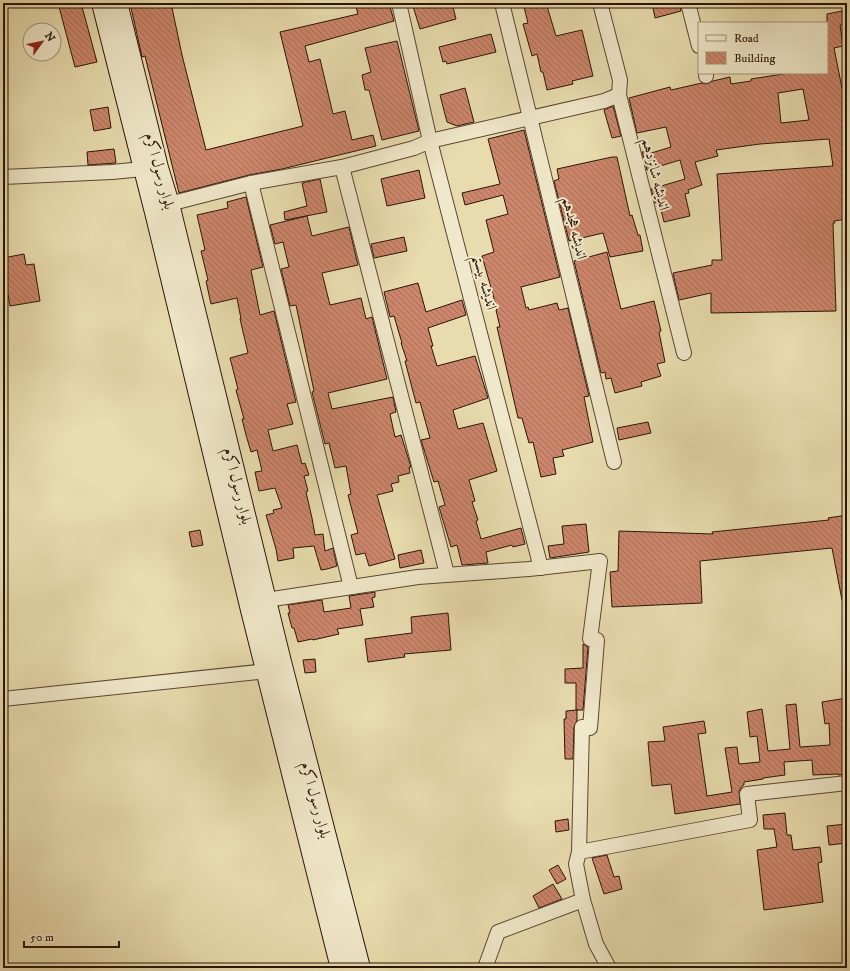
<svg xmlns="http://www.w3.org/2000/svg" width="850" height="971" viewBox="0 0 850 971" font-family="'IM FELL DW Pica',Amiri,serif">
	<defs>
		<pattern id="building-back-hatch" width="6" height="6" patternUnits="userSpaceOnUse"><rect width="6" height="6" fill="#cc866b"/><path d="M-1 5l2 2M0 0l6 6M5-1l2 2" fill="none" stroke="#a66c56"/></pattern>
	</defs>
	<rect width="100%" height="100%" fill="#e8dcae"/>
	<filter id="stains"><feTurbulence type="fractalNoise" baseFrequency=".005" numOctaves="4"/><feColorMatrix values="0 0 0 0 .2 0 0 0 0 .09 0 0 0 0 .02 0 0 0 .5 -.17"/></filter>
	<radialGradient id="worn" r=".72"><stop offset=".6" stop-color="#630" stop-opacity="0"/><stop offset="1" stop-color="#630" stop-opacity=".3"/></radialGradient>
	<!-- building -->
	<g fill="url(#building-back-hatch)" stroke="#2a1407" fill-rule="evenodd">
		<polygon points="58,3 81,3 97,62 75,67"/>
		<polygon points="130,3 171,3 182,55 206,150 303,126 280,32 358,14 355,3 389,3 394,21 305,46 309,62 320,59 333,114 345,111 352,140 373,135 376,146 282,169 249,175 179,193 145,56 142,57"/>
		<polygon points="412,3 452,3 456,19 420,29"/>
		<polygon points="523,3 546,3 556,36 582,30 593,76 572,81 573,84 547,90 543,72 541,72 537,54 532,56 523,24 528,23"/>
		<polygon points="652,3 680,3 681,11 655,18"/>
		<path d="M 847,10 L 847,24 L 840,25 L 843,46 L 834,48 L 842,88 L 843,90 L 847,90 L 847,219 L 834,221 L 835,223 L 833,223 L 836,311 L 711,313 L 711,293 L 679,300 L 673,273 L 712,265 L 712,260 L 722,260 L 717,174 L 833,166 L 829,139 L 760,144 L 716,150 L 718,156 L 695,162 L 702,185 L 688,190 L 689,193 L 685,194 L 690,216 L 664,222 L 659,202 L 655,203 L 651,189 L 685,179 L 680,160 L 647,170 L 642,152 L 647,151 L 648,154 L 671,147 L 666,127 L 637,133 L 629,98 L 670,87 L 671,90 L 702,83 L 706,84 L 713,81 L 730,77 L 731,84 L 751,81 L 751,79 L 790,73 L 827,73 L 827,14 ZM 803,89 L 809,120 L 781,123 L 778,93 Z"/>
		<polygon points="491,34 496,52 447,64 446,61 443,62 439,47"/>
		<polygon points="397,41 419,131 382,140 369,90 365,90 362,75 371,72 365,48"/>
		<polygon points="465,88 474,122 457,126 447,122 440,95"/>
		<polygon points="613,106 621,136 612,138 604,110"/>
		<polygon points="108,107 111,128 94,131 90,110"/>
		<polygon points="524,130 560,277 521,287 526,308 528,307 529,310 557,303 559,310 568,308 589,396 584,397 593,442 562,450 564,456 553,458 556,474 541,477 533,442 529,443 522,418 518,418 497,327 500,327 496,310 497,309 482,256 494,252 486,220 508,214 503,195 465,205 462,193 500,184 488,139"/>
		<polygon points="114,149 116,163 88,165 87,152"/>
		<polygon points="612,157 617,157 630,216 632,215 638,235 640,235 643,251 610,257 603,233 569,241 554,181 559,179 557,169"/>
		<polygon points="419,170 425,198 387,206 381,179"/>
		<polygon points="320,179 327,212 285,220 284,212 307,206 302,183"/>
		<polygon points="246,197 263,267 251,270 260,315 274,311 296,402 287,404 293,424 268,430 273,451 297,445 302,464 305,463 309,475 304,476 308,491 306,492 312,518 315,535 323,534 325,551 333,548 337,566 327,569 321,570 314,546 293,548 294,558 278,561 276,549 266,515 274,513 273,510 282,508 275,488 259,491 255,472 262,471 257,450 251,452 246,435 242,419 244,419 236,390 238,389 230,358 248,353 240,319 241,319 237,298 211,304 206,281 208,280 201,251 205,250 197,215 228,208 227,202"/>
		<polygon points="307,216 312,236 349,227 358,265 322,273 330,305 361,298 366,319 372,317 387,379 328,393 332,409 393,397 396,412 390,414 395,437 401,435 411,467 409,467 410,473 398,476 399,482 391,484 393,491 377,495 395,559 369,566 365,553 356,555 351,535 358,533 348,495 351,494 346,466 335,468 329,443 325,444 312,392 314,391 296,305 290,306 281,269 289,267 283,242 275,244 270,225"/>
		<polygon points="404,237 407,251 374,258 371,244"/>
		<polygon points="607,252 621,309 654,301 661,331 659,332 665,362 657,364 661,376 641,382 642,386 615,393 611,378 606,379 605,372 601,373 574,261"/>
		<polygon points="24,254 26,265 34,264 40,301 10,306 6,283 3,283 3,258"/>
		<polygon points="418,283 426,312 462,300 466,315 428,328 433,346 431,346 437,366 475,356 488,398 453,410 458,429 483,423 497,471 469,480 475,501 472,502 478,520 476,521 481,539 521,528 525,544 513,547 512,545 486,552 488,563 462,565 457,545 451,547 439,507 445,505 438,481 434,482 421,440 430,438 420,402 416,403 405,361 407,361 401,343 402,343 394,316 390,317 384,292"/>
		<polygon points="648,422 651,433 619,440 617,428"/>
		<polygon points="847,515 847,600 842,600 832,548 700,561 702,603 612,607 610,572 618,571 619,531 713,534 712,532 829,520 828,518"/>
		<polygon points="586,524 589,552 550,558 548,546 564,544 562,526"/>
		<polygon points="200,530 203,545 192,547 189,532"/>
		<polygon points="421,550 424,563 400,568 398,555"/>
		<polygon points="375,592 375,597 372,598 374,607 360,609 363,625 337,629 339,634 313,640 312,639 298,642 294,628 292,628 288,613 290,613 288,605 322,600 324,612 351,608 349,596"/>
		<polygon points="448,613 451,650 404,654 405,657 368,662 365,639 412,633 411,617"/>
		<polygon points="583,644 588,647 583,710 576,710 576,683 565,683 565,669 583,668"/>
		<polygon points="315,659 316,672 305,673 303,660"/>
		<polygon points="847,698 847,774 838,775 838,774 813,775 812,760 784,762 785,775 763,778 763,779 744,782 744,785 742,786 739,791 740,804 675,814 671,784 652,786 648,742 665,741 663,727 704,721 706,733 698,734 707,796 732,792 725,748 737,747 739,764 760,762 757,736 750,737 747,712 762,709 768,751 790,749 786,705 796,704 800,747 830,745 829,723 825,724 822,702"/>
		<polygon points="577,710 577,720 574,727 573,759 565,759 564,719 566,719 566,711"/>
		<polygon points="785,813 787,835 791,835 793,850 820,847 822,862 818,863 823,902 764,910 757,850 777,847 774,829 764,829 763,815"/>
		<polygon points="568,819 569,830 556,832 555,821"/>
		<polygon points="847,824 847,843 829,845 827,826"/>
		<polygon points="607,855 614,877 619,876 622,889 604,894 592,858"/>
		<polygon points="558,865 566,879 557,884 549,870"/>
		<polygon points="553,884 562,899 539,908 533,896"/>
	</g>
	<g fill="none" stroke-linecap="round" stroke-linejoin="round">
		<!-- street casing -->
		<g stroke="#5a4631" stroke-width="16">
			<g id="street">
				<polyline points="399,3 430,141 541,568"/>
				<polyline points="502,3 614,462"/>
				<polyline points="600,3 620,80 619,95 684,353"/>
				<polyline points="688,3 699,46"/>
				<polyline points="706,73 706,76"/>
				<polyline points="342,167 447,574"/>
				<polyline points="3,177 112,172 143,169"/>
				<polyline points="251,183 351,587"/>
				<polyline points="169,204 251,183 342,167 414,148 430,141 604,101 619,95"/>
				<polyline points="266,600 418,577 529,569 600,561 590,639 597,640 590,728 582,727 579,852"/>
				<polyline points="3,699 267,671"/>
				<polyline points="485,968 498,932 583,900"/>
				<polyline points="609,968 596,944 583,900 576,864 579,852 750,820 747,794 847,783"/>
			</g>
		</g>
		<!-- secondary casing -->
		<g stroke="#2a1407" stroke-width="22">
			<g id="secondary">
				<polyline points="102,3 156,216 251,610 341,968"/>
				<polyline points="117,3 158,168 169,204 281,662 360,968"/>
			</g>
		</g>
		<!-- street -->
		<use href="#street" stroke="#f0e8ca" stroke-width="14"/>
		<!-- secondary -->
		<use href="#secondary" stroke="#f0e8ca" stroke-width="20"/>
	</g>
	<g text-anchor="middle" stroke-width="4" stroke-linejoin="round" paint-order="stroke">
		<!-- street labels -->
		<g font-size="15" fill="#2a1407" stroke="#f0e8ca">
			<text transform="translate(160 171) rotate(75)" y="5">بلوار رسول اکرم</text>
			<text transform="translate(656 174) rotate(76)" y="5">اندیشه شانزدهم</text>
			<text transform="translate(575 228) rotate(76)" y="5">اندیشه هجدهم</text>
			<text transform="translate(485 282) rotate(75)" y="5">اندیشه بیستم</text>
			<text transform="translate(238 486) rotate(76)" y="5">بلوار رسول اکرم</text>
			<text transform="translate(316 800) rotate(75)" y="5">بلوار رسول اکرم</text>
		</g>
	</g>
	<!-- margin -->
	<rect width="850" height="971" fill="none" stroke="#e8dcae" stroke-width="16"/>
	<rect x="4" y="4" width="842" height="963" fill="none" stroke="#2a1407" stroke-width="2"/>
	<rect x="8" y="8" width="834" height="955" fill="none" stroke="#2a1407"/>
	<!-- legend -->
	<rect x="698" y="22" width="130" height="52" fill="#f0e8ca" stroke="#a1937c"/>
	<rect x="706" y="35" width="20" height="6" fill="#f0e8ca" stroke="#a1937c"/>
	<text x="734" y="42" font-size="12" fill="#2a1407">Road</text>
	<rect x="706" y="52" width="20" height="12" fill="url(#building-back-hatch)" stroke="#a1937c"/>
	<text x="734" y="62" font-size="12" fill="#2a1407">Building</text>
	<!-- north arrow -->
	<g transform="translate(42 42) rotate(57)"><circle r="19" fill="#f0e8ca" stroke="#a1937c"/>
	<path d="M0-3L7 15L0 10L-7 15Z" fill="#8f2418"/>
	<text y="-6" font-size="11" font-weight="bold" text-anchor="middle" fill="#2a1407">N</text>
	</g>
	<!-- scale -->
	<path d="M24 941v6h95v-6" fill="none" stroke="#2a1407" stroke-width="2"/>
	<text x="30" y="941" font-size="12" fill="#2a1407" stroke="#f0e8ca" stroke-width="3" paint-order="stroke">50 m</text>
	<rect width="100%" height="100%" filter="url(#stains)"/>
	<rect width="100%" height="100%" fill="url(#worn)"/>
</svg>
